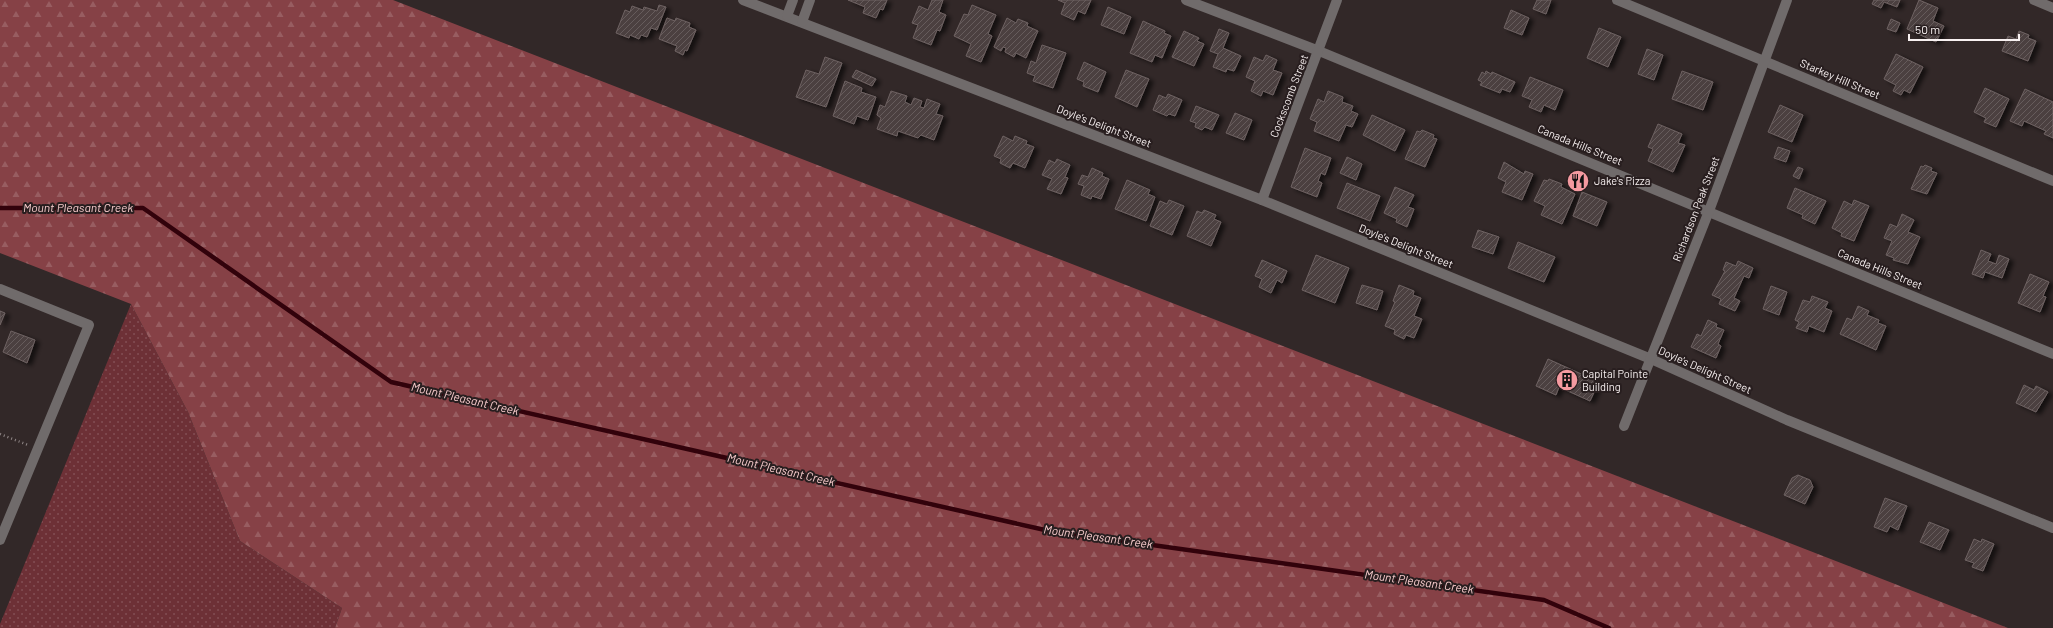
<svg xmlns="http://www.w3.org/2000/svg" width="2053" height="628" viewBox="0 0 2053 628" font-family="Barlow,sans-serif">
	<defs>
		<pattern id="grass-dots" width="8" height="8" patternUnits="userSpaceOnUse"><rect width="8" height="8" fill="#6d3036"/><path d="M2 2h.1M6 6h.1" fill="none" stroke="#834e54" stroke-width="1.8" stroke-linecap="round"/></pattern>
		<pattern id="forest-firs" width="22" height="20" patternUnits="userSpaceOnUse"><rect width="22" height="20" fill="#864146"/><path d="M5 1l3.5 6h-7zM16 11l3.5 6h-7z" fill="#985d61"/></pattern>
		<pattern id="building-hatch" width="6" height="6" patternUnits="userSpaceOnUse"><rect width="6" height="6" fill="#4b4040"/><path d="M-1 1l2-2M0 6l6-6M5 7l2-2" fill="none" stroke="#665c5c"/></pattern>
		<filter id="shadow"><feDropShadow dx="4.5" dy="2.5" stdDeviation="2" flood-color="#0009"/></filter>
	</defs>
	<rect width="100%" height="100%" fill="#322828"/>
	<!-- grass -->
	<polygon fill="url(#grass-dots)" points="131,304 188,412 240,541 342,608 335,628 0,628 0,624"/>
	<!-- forest -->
	<polygon fill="url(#forest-firs)" points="0,0 393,0 2008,628 335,628 342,608 240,541 188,412 131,304 0,253"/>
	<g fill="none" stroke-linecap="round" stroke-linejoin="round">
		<!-- stream -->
		<polyline stroke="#32020b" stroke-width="4.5" points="0,208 143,208 391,382 1045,530 1544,600 1609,628"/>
	</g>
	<!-- building -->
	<g fill="url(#building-hatch)" stroke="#6e6262" filter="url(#shadow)">
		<polygon points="848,0 887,0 883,10 880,9 876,18 863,13 865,7"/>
		<polygon points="932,0 943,0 939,12 946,15 940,31 937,30 931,45 913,38 918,25 912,23 919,6 928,10"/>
		<polygon points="1058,0 1091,0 1085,14 1078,11 1074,20 1061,14 1065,3"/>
		<polygon points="1537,0 1551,0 1546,14 1533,9"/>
		<polygon points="1874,0 1900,0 1897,7 1884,2 1881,8 1872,4"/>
		<polygon points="1919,0 1938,8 1933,21 1944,26 1936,42 1907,29"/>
		<polygon points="659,5 666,7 657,30 651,28 647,37 641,35 639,39 630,35 629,38 616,33 625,10 630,12 632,6 643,10 644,7 657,11"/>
		<polygon points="972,5 996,15 988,34 992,36 981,62 966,56 971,44 954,36 964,14 968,15"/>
		<polygon points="1108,7 1131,17 1124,34 1101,25"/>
		<polygon points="1511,10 1529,18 1522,35 1504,28"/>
		<polygon points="667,18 675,21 676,18 690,23 689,27 696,30 687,51 685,50 683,55 675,51 677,46 659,39"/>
		<polygon points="1007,18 1016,23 1018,19 1028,23 1027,26 1038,31 1026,58 1016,53 1014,57 1005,52 1006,48 1003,47 1001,51 994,47"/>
		<polygon points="1891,19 1900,23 1896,32 1887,29"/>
		<polygon points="1143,21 1165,31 1164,33 1171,36 1162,58 1155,55 1152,62 1130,53"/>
		<polygon points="1599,28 1621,37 1608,67 1587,58"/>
		<polygon points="1219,29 1229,33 1223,48 1241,56 1234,71 1227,69 1226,72 1213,67 1218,54 1210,51"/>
		<polygon points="1184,31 1199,38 1197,41 1204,44 1194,66 1172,57"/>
		<polygon points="2019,31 2029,35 2028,38 2036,41 2028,61 2002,51 2008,36 2016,39"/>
		<polygon points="1042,45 1066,53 1053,88 1033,81 1035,76 1027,73 1031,61 1036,63"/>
		<polygon points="1647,49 1663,55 1654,80 1638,74"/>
		<polygon points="1896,54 1923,67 1910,93 1904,90 1901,95 1893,91 1896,85 1884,79"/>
		<polygon points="1266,55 1277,60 1273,70 1282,73 1273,95 1263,91 1261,96 1251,91 1255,81 1246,77 1254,57 1263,61"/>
		<polygon points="825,57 842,63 826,107 796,97 806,70 819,74"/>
		<polygon points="1084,62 1106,72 1098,92 1083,86 1084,82 1077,79"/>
		<polygon points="856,70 876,79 872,86 852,77"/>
		<polygon points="1126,70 1149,79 1137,107 1115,97"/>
		<polygon points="1486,71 1491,74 1492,72 1515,82 1510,92 1502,89 1500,93 1480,85 1482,82 1478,80 1482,72 1485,74"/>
		<polygon points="1682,71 1713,82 1703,110 1672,99"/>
		<polygon points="1530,77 1563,90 1555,110 1544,105 1541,112 1529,107 1532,100 1522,96"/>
		<polygon points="845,81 862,88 861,92 876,97 868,120 857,116 854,124 833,116"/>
		<polygon points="1985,88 2009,99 1996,127 1984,122 1986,118 1974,112"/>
		<polygon points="2025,89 2053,102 2053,138 2044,134 2046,131 2024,121 2022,126 2010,121"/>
		<polygon points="891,91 907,96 905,102 911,105 914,98 922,101 920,107 924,108 927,99 940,104 936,114 943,116 934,140 921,135 918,138 898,131 897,136 877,129 881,118 877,115 880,105 885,107"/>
		<polygon points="1328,91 1343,97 1342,102 1353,106 1351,111 1358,114 1352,127 1346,125 1339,141 1314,131 1317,122 1310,119 1318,99 1324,102"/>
		<polygon points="1168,94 1182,100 1175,116 1169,114 1167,116 1153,110 1159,95 1166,98"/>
		<polygon points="1780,105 1803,115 1792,142 1768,132"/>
		<polygon points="1196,106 1219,115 1212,130 1205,127 1202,130 1195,127 1196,123 1190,121"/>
		<polygon points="1235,113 1252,120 1244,140 1226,133"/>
		<polygon points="1372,115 1405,130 1395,151 1363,135"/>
		<polygon points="1658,124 1682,134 1678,143 1685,145 1673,172 1648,161 1653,149 1648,147"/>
		<polygon points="1422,130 1434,135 1433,138 1437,139 1425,167 1405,159 1417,131 1420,132"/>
		<polygon points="1003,136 1013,141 1015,136 1027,141 1026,144 1034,147 1025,168 1013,163 1010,168 1000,163 1001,159 994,156"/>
		<polygon points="1778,147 1790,151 1786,162 1774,158"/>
		<polygon points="1305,148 1331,158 1325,175 1321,173 1318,181 1322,183 1317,197 1291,187"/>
		<polygon points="1347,157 1362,164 1356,180 1340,173"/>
		<polygon points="1057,159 1070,165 1065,177 1068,178 1061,194 1047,189 1052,179 1042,175 1049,160 1055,163"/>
		<polygon points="1504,162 1524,174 1525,171 1533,174 1522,200 1502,192 1506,182 1498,178"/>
		<polygon points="1925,165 1932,168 1931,171 1937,173 1927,194 1911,189 1921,166 1923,167"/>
		<polygon points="1798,167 1803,169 1799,179 1793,176"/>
		<polygon points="1092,168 1103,173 1102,176 1109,179 1101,199 1092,196 1091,199 1081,195 1084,186 1078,184 1082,175 1088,177"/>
		<polygon points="1549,179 1562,184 1561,187 1575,194 1562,224 1541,215 1545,206 1534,201 1544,180 1548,181"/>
		<polygon points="1127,180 1150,190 1148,194 1155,197 1146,221 1115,209"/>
		<polygon points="1347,183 1380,196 1370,221 1337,208"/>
		<polygon points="1395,187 1414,195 1408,207 1414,209 1407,227 1396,222 1397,219 1384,213"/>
		<polygon points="1795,188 1826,201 1815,224 1802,218 1803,215 1787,208"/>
		<polygon points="1582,192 1607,202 1597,226 1573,216"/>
		<polygon points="1169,200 1184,206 1172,235 1150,226 1160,201 1167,204"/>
		<polygon points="1854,200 1869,206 1854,241 1841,236 1842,233 1832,228 1844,201 1852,205"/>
		<polygon points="1204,210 1216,215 1214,219 1221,222 1211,246 1187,236 1197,211 1202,213"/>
		<polygon points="1902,214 1914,220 1908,232 1920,237 1908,264 1893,260 1894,258 1886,255 1892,241 1884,238 1890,224 1897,227"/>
		<polygon points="1478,230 1499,237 1493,254 1472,247"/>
		<polygon points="1518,242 1555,257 1544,282 1508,268"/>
		<polygon points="1981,250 1991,254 1988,261 1996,264 1999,255 2009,259 2002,278 1985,272 1983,278 1972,274"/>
		<polygon points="1316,255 1349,268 1335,303 1302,290"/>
		<polygon points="1262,260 1287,271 1282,283 1277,280 1271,293 1259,287 1262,279 1255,276"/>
		<polygon points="1738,261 1753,268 1749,278 1744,276 1734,298 1740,301 1735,311 1719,304 1721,299 1712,295 1725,271 1723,270 1726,262 1736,266"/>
		<polygon points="2030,274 2049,282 2043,296 2046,297 2040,312 2018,303"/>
		<polygon points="1362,285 1383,291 1377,310 1356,303"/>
		<polygon points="1399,285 1414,291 1413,295 1421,298 1414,316 1422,319 1414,338 1406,335 1404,339 1394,334 1395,330 1385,326 1395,302 1393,301"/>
		<polygon points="1771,286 1787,292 1779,315 1763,309"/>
		<polygon points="1812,296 1828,302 1825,308 1832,311 1824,332 1809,326 1807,332 1796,328 1799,322 1795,320 1803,300 1810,302"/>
		<polygon points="1858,306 1869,311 1867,315 1879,320 1878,323 1886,326 1876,350 1840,334 1847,318 1852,320"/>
		<polygon points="0,311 5,313 0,325"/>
		<polygon points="1708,320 1717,324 1716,327 1724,330 1718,344 1721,346 1716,358 1691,347 1697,334 1701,336"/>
		<polygon points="11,331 35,340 27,363 3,352"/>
		<polygon points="1548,359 1599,382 1590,401 1559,387 1556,395 1536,386"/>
		<polygon points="2024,385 2034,390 2036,386 2048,392 2036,412 2016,403"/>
		<polygon points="1798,475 1810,480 1813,487 1805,504 1784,495 1792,478"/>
		<polygon points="1885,498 1907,506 1898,530 1890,526 1887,532 1874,527"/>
		<polygon points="1929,522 1949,530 1940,550 1920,542"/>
		<polygon points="1974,539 1981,542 1982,539 1994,544 1983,571 1972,567 1974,563 1965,560"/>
	</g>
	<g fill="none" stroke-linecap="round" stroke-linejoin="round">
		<!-- path -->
		<polyline stroke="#908787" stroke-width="2.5" stroke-dasharray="1 3" stroke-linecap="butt" points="0,434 28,445"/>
		<!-- minor -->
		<g stroke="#706b6b" stroke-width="10">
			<polyline points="743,0 1262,200 1651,359 1787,420 2053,528"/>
			<polyline points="1186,0 1319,51 2053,354"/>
			<polyline points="1617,0 2053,181"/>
			<polyline points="2034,0 2053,8"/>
			<polyline points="787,16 793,0"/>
			<polyline points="802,22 810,0"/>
			<polyline points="1262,200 1337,0"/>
			<polyline points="0,289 89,325 0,540"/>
			<polyline points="1624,426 1709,211 1787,0"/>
		</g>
	</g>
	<!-- icons -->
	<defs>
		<g id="restaurant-disc" transform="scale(1.15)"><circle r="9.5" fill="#f49aa0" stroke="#281e1f"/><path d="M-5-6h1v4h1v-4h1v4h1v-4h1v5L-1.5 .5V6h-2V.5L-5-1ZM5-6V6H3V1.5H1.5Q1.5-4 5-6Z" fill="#111"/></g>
		<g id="building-disc" transform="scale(1.15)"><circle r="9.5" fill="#f49aa0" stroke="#281e1f"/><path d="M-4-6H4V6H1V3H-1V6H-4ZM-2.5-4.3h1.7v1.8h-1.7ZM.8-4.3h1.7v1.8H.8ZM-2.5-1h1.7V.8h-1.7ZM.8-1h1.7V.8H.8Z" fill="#111"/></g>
	</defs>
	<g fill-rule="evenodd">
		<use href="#restaurant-disc" x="1578" y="181"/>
		<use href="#building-disc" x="1567" y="380"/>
	</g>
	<g text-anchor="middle" stroke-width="4" stroke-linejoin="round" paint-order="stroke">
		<!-- street labels -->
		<g font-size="11" fill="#f8f1f1" stroke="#281e1f">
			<text transform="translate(1840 79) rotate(23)" y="4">Starkey Hill Street</text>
			<text transform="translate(1289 96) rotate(-69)" y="4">Cockscomb Street</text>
			<text transform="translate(1104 126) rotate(21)" y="4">Doyle's Delight Street</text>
			<text transform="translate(1580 145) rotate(22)" y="4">Canada Hills Street</text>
			<text transform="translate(1696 209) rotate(-69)" y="4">Richardson Peak Street</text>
			<text transform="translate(1406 246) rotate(22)" y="4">Doyle's Delight Street</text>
			<text transform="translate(1880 269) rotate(22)" y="4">Canada Hills Street</text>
			<text transform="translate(1705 370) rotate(24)" y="4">Doyle's Delight Street</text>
		</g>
		<!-- poi labels -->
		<g font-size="11" fill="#f8f1f1" stroke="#281e1f" text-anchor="start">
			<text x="1594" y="185">Jake's Pizza</text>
			<text x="1582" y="378">Capital Pointe<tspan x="1582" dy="13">Building</tspan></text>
		</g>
		<!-- water labels -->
		<g font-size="12" font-style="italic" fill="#f8cccd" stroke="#281e1f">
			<text x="78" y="212">Mount Pleasant Creek</text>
			<text transform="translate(465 399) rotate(13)" y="4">Mount Pleasant Creek</text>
			<text transform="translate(781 470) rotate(13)" y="4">Mount Pleasant Creek</text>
			<text transform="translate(1098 537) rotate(8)" y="4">Mount Pleasant Creek</text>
			<text transform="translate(1419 582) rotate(8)" y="4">Mount Pleasant Creek</text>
		</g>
	</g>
	<!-- scale -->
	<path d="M1909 34v6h110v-6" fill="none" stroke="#f8f1f1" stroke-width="2"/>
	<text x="1915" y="34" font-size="12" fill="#f8f1f1" stroke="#281e1f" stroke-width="3" paint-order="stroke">50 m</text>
</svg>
